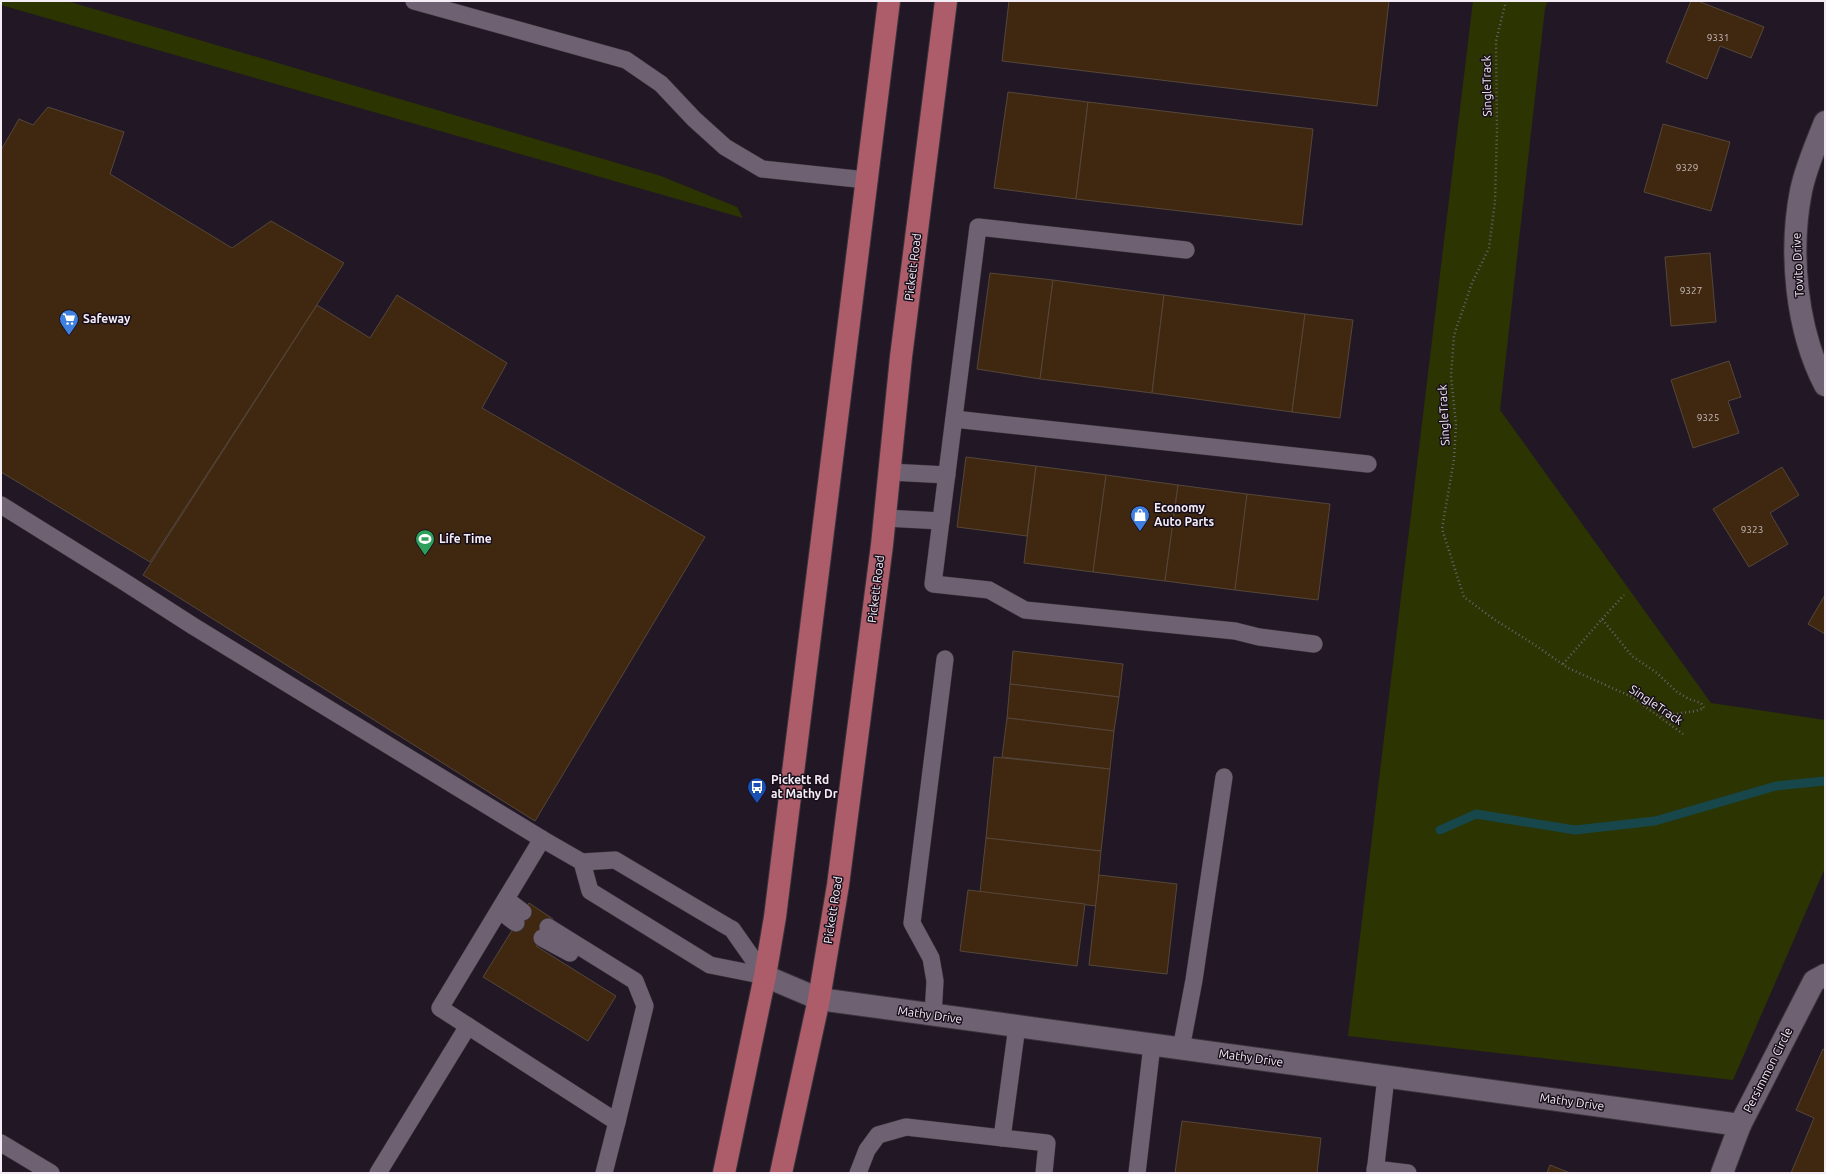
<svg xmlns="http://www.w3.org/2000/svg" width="1826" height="1174" viewBox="0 0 1826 1174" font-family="Ubuntu,sans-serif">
	<rect width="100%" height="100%" fill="#221825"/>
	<!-- green -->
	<g fill="#2c3402">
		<polygon points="1,1 67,1 661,176 737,207 743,218 1,5"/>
		<polygon points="1473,1 1548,1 1545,8 1500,410 1711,703 1825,720 1825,868 1733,1080 1348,1036"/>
	</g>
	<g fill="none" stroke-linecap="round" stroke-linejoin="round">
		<!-- stream -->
		<polyline stroke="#17474b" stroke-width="9" points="1440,830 1476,814 1575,830 1655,821 1776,786 1825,781"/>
	</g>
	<!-- building -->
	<g fill="#402810" stroke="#55463a">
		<polygon points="1009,1 1389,1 1377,106 1002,61"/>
		<polygon points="1691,1 1698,1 1764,27 1751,58 1720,46 1707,79 1666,62"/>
		<polygon points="1008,92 1088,102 1076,199 994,188"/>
		<polygon points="1088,102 1313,129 1302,225 1076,199"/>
		<polygon points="48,107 124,132 110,174 232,248 271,221 344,263 150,562 1,472 1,150 19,119 33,125"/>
		<polygon points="1663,124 1730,142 1711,211 1644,192"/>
		<polygon points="1710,253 1716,322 1671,326 1665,257"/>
		<polygon points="990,273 1053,280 1040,379 977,369"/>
		<polygon points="1053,280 1164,295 1152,393 1040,379"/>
		<polygon points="397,295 507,363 482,408 705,537 535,821 143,575 317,305 370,338"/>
		<polygon points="1164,295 1305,314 1292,412 1152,393"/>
		<polygon points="1305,314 1353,320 1340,418 1292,412"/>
		<polygon points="1729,361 1741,397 1728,401 1739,433 1693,448 1671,380"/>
		<polygon points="966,457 1036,466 1027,536 957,527"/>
		<polygon points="1036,466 1106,475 1093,572 1024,563"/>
		<polygon points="1782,467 1799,495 1770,513 1788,544 1749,567 1713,509"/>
		<polygon points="1106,475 1178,485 1165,581 1093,572"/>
		<polygon points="1178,485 1247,494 1235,590 1165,581"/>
		<polygon points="1247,494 1330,504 1318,600 1235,590"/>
		<polygon points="1825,595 1825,634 1808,624"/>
		<polygon points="1013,651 1123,664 1119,697 1010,684"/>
		<polygon points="1010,684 1119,697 1114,731 1007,718"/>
		<polygon points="1007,718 1114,731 1110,769 1002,757"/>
		<polygon points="994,757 1110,769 1101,851 986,838"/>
		<polygon points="986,838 1101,851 1096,906 980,892"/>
		<polygon points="1099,875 1177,884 1167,974 1089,965"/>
		<polygon points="968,890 1085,904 1077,966 960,951"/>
		<polygon points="529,903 553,919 536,946 616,996 588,1041 483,977"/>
		<polygon points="1823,1049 1825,1050 1825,1173 1791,1173 1814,1118 1796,1110"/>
		<polygon points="1182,1121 1321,1138 1317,1173 1175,1173"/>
		<polygon points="1550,1165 1570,1173 1547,1173"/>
	</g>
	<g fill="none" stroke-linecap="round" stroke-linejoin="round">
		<!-- service casing -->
		<g stroke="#3a333c" stroke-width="18">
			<g id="service">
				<polyline points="414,1 626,60 661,84 694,119 725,147 762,169 866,180"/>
				<polyline points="1186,250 978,227 933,584 989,590 1025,610 1235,631 1259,637 1314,644"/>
				<polyline points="954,419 1368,464"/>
				<polyline points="890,472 947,475"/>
				<polyline points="1,505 123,581 193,626 542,839 582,862 615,860 728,927 732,929 765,976"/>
				<polyline points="885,518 941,521"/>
				<polyline points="542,839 440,1008 617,1122 604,1173"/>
				<polyline points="582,862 590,891 710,965 765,976"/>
				<polyline points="507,900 523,912"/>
				<polyline points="500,911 516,923"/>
				<polyline points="548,927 635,981 645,1006 617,1122"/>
				<polyline points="542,938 570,953"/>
				<polyline points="933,1015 935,981 931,958 912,923 945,659"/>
				<polyline points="1181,1049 1194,980 1224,777"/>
				<polyline points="1002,1138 1017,1026"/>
				<polyline points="1,1143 51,1173"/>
				<polyline points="1375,1169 1408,1173"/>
				<polyline points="378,1173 468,1026"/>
				<polyline points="858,1173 867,1150 878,1135 906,1127 1047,1143 1044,1173"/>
				<polyline points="1137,1173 1152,1045"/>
				<polyline points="1375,1173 1386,1077"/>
			</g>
		</g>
		<!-- minor casing -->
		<g stroke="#3a333c" stroke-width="24">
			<g id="minor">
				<path d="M 1825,122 C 1816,145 1806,167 1801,191 C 1789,252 1796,329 1825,385"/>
				<polyline points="765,976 819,999 1740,1125"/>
				<polyline points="1722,1173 1740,1125 1814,981 1825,975"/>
			</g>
		</g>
		<!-- primary casing -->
		<g stroke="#3a333c" stroke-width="24">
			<g id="primary">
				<polyline points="724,1173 765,976 775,917 889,1"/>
				<polyline points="781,1173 819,999 838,885 882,545 901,357 946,1"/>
			</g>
		</g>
		<!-- path -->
		<g stroke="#6b626e" stroke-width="2.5" stroke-dasharray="1 3" stroke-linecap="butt">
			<polyline points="1506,1 1496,41 1497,130 1495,201 1489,248 1472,283 1454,335 1451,376 1456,425 1454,459 1442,529 1464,597 1495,620 1532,643 1568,668 1632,697 1683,734"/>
			<polyline points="1602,619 1624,595"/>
			<polyline points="1563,664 1602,619 1632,656 1657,673 1677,692 1689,699 1701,703 1704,708 1696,711 1660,716"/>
		</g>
		<!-- service -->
		<use href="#service" stroke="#6e6272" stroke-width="17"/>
		<!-- minor -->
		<use href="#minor" stroke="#6e6272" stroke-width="22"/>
		<!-- primary -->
		<use href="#primary" stroke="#ad5c6a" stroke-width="22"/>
	</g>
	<!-- icons -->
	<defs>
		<g id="supermarket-pin" transform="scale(1)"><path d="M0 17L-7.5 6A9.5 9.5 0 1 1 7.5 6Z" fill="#3f7fe0" stroke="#180f1b"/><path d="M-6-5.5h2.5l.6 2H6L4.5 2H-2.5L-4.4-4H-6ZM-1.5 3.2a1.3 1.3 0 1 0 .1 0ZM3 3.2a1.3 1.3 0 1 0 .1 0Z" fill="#fff"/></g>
		<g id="shop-pin" transform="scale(1)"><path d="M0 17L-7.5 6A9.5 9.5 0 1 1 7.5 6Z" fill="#3f7fe0" stroke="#180f1b"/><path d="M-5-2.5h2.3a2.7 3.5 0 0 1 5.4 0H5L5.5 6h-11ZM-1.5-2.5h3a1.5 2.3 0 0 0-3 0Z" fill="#fff"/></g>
		<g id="stadium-pin" transform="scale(1)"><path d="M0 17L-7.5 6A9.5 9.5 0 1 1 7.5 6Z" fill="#2e9e5b" stroke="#180f1b"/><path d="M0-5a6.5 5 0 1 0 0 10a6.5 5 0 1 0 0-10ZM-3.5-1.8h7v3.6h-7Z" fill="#fff"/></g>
		<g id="bus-pin" transform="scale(1)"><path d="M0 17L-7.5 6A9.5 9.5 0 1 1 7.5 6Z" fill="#1a4fb4" stroke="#180f1b"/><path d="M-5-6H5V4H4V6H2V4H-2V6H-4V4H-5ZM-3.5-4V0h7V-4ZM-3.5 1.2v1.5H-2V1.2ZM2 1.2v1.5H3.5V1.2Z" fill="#fff"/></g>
	</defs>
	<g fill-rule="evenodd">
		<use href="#supermarket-pin" x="69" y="319"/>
		<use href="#shop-pin" x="1140" y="515"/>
		<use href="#stadium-pin" x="425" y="539"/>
		<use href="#bus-pin" x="757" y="787"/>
	</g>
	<g text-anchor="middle" stroke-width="3" stroke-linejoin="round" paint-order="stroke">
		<!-- number labels -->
		<g font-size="10" fill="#c7bcbc">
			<text x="1718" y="41">9331</text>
			<text x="1687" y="171">9329</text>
			<text x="1691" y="294">9327</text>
			<text x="1708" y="421">9325</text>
			<text x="1752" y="533">9323</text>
		</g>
		<!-- street labels -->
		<g font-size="12" fill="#f4edf6" stroke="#180f1b">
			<text transform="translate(1487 86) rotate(-91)" y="4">SingleTrack</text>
			<text transform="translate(1798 265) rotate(-93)" y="4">Tovito Drive</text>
			<text transform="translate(913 267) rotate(-83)" y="4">Pickett Road</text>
			<text transform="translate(1444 415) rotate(-93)" y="4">SingleTrack</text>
			<text transform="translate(876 589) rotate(-83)" y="4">Pickett Road</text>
			<text transform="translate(1656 705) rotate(34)" y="4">SingleTrack</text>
			<text transform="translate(833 910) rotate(-81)" y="4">Pickett Road</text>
			<text transform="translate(930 1015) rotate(8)" y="4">Mathy Drive</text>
			<text transform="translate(1251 1058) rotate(8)" y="4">Mathy Drive</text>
			<text transform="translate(1768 1070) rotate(-63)" y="4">Persimmon Circle</text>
			<text transform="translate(1572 1102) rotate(8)" y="4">Mathy Drive</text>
		</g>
		<!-- poi labels -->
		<g font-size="12" font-weight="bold" fill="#f4edf6" stroke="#180f1b" text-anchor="start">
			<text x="83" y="323">Safeway</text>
			<text x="1154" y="512">Economy<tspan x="1154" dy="14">Auto Parts</tspan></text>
			<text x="439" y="543">Life Time</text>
			<text x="771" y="784">Pickett Rd<tspan x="771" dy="14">at Mathy Dr</tspan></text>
		</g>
	</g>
	<!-- border -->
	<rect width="1826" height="1174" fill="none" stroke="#f4edf6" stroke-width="4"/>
</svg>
